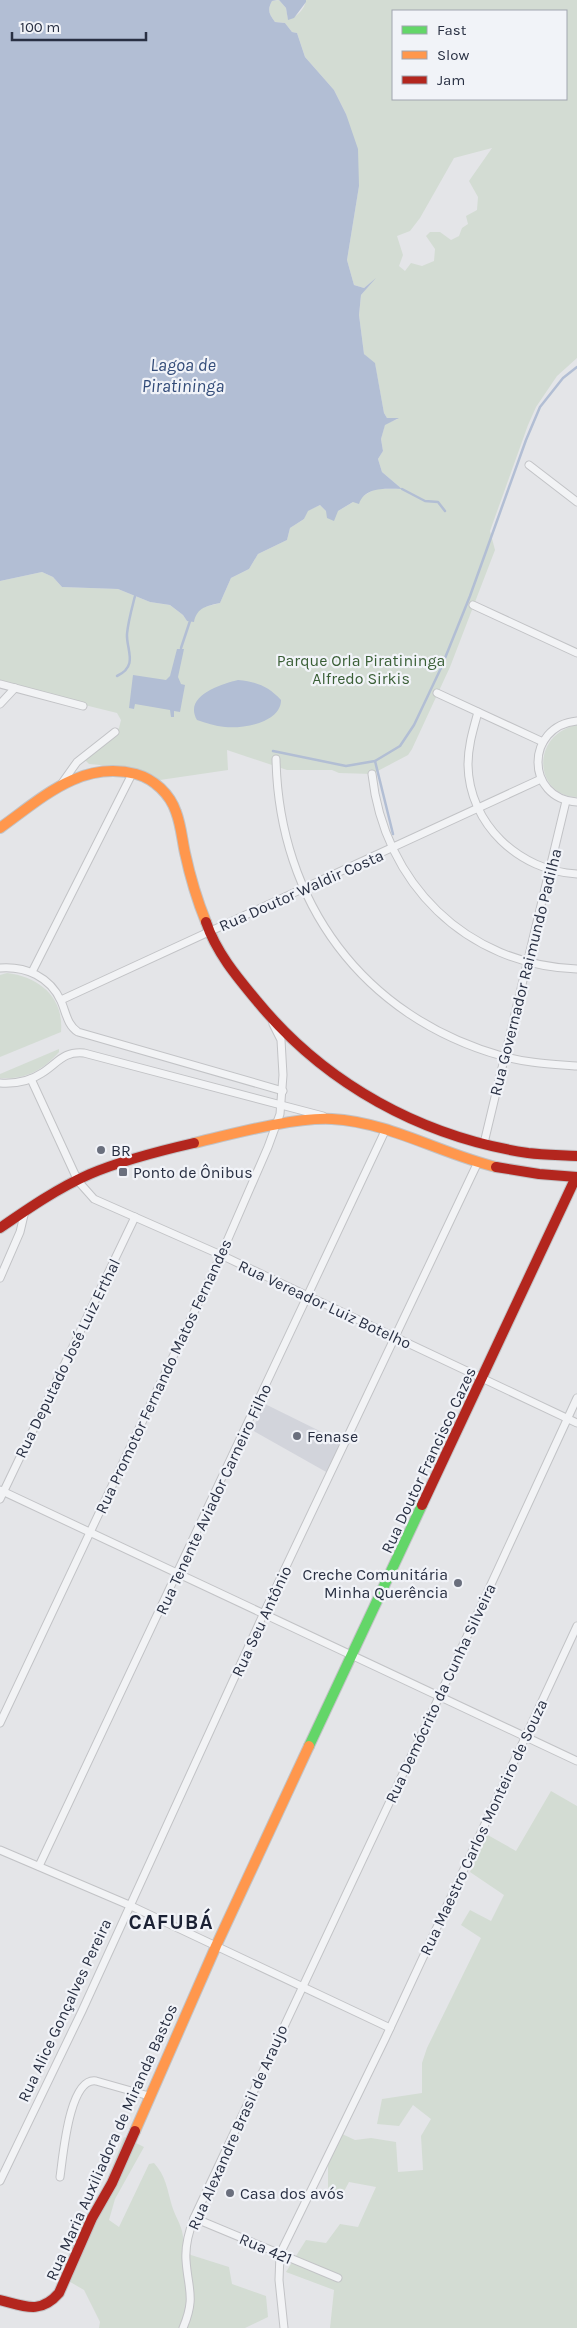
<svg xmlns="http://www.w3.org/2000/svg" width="577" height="2328" viewBox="0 0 577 2328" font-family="Karla,sans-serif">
	<rect width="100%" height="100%" fill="#e4e5e8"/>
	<!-- built -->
	<polygon fill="#d2d4db" points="265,1404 344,1443 328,1473 252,1430"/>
	<!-- green -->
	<g fill="#d3dcd3" fill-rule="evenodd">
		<path d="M 279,0 L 286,8 L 288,19 C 296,18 305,9 306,0 L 577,0 L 577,358 L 557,376 L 536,407 L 528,425 L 490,531 L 495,550 L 450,667 L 412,749 L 408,755 L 372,774 L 339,773 L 332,770 L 287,770 L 227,750 L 228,770 L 160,780 L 133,768 L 89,764 L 85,760 L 119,728 L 121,720 L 117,713 L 0,684 L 0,581 L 42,572 L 53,577 L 62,587 L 118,589 L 150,602 L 170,605 L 183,615 L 187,621 L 201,608 L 220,603 L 231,578 L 249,569 L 258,554 L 287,540 L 290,528 L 304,519 L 307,511 L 320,505 L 326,511 L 338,511 L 375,489 L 402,489 L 382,472 L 378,459 L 383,451 L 381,439 L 385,424 L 398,419 L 387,418 L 384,413 L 375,364 L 364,354 L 359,315 L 361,295 L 374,280 L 364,288 L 354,285 L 347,260 L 359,186 L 346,114 L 334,90 L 305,57 L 297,33 L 292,32 L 285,23 L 275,22 C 269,14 267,10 272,1 ZM 393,11 L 566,11 L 566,99 L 393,99 ZM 492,148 L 469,181 L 478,197 L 477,210 L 466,216 L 468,224 L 462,228 L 459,236 L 451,240 L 440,232 L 430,232 L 426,236 L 435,249 L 434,261 L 422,266 L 411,263 L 405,271 L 399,266 L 403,255 L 397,236 L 410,231 L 420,218 L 454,158 Z"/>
		<path d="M 577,725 L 577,797 C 535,797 529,735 577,725 Z"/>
		<path d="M 7,973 C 40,977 64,998 61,1032 L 0,1057 L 0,975 Z"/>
		<path d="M 59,1049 L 59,1052 C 43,1070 25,1080 0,1078 L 0,1074 Z"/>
		<polygon points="551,1791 577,1806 577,2328 330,2328 334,2290 286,2272 306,2240 326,2243 340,2224 358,2227 376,2187 349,2182 341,2197 328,2189 328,2162 340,2133 355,2140 371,2138 396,2142 398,2172 423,2170 421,2136 431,2119 413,2105 399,2126 377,2124 382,2099 422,2093 422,2063 427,2048 481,1938 461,1925 470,1910 491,1921 504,1895 470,1872 486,1834 516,1851"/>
		<path d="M 124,2137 L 144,2147 L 115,2199 L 109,2220 L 119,2227 L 149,2164 L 154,2163 C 166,2176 167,2189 172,2206 C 177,2222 185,2228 183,2247 L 191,2255 L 229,2267 L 232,2284 L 266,2296 L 268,2317 L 245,2328 L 99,2328 L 100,2322 L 84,2290 L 60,2276 L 83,2221 L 100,2198 Z"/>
	</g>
	<!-- water -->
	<g fill="#b2bed4">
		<path d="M 0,0 L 277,0 L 272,1 C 267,10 269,14 275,22 L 285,23 L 292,32 L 297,33 L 305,57 L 334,90 L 346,114 L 358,149 L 359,186 L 347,260 L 354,285 L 364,288 L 376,278 L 361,295 L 359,315 L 364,354 L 375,363 L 384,413 L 387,418 L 399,418 L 385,425 L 381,439 L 383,451 L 378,459 L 382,472 L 402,489 C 387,489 365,486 359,504 L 353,502 L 338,511 L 334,521 L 327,518 L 326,511 L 320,505 L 308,511 L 304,519 L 290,528 L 287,540 L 258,554 L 249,569 L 231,578 L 220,603 C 207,606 197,607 194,622 L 187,621 L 183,615 L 170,605 L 150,602 L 118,589 L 62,587 L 53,577 L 42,572 L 0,581 Z"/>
		<polygon points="279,0 306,0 306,2 294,18 288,20 286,8"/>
		<polygon points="177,649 184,649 178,677 181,684 185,685 180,712 174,711 174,717 171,717 170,710 135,704 134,709 129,708 133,675 166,680 170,676"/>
		<path d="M 238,680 C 257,682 268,686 281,700 C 281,723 242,729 225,727 C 215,726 206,723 197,720 C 183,696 221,684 238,680 Z"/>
	</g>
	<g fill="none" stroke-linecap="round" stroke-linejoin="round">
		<!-- stream -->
		<g stroke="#b2bed4" stroke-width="2.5">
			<polyline points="402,489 425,501 438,502 445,511"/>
			<polyline points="181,648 190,621"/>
			<path d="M 117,676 C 139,666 126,649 127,634 C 128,622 132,608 135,596"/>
			<polyline points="273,751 346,766 375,761 400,746 414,725 441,668 470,596 526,440 540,407 563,378 577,367"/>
			<polyline points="375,761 393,834"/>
		</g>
		<!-- street casing -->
		<g stroke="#c2c3c6" stroke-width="9">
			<g id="street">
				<polyline points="529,465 577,502"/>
				<polyline points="473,605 577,653"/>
				<polyline points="0,684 83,706"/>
				<polyline points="437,693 543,742"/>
				<polyline points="0,704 15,688"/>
				<path d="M 478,712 C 473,730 468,746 468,765 C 469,824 519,871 577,874"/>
				<path d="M 577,721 C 525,726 525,799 577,802"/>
				<path d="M 276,759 C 279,902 363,1017 502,1056 C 526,1063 552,1064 577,1066"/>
				<path d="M 372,774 C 384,883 466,965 577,969"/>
				<polyline points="62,783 77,762 115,732"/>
				<path d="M 0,968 C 26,966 50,977 61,1001 C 66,1012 67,1025 78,1032 L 283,1091"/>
				<polyline points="32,972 132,774"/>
				<polyline points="61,1000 541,779"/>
				<polyline points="31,1079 78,1181 94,1199 221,1255 577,1423"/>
				<path d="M 0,1083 C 15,1084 30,1081 42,1073 C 58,1063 63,1051 84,1053 L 323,1116"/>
				<polyline points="484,1143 566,801"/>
				<polyline points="0,1278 20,1232 25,1211"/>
				<polyline points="0,1490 577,1761"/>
				<polyline points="0,1499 135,1217"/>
				<polyline points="0,1723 221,1255 268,1147 280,1114 283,1075 281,1040 273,1024"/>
				<polyline points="0,1850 129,1905 390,2028"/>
				<polyline points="39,1866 385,1131"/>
				<path d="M 60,2177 C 63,2157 69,2077 96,2081 L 149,2096"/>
				<polyline points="0,2181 82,2011 263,1615 478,1162"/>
				<polyline points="194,2218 338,2278"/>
				<path d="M 183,2328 C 196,2297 188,2290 186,2260 C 185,2246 189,2231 194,2218 L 439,1697 L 577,1398"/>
				<polyline points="284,2328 279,2280 280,2254 385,2039 577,1626"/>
			</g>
		</g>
		<!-- fast casing -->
		<g stroke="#c2c3c6" stroke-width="12">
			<polyline id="fast" points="309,1746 422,1505"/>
		</g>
		<!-- slow casing -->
		<g stroke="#c2c3c6" stroke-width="12">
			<g id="slow">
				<path d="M 0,828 C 42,798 81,760 136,774 C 154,779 170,794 176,812 C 181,825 182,839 185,853 C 190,876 197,900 206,922"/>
				<path d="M 194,1143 C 232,1134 294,1117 332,1119 C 389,1122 441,1154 496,1167"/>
				<polyline points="135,2131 216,1946 309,1746"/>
			</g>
		</g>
		<!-- jam casing -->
		<g stroke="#c2c3c6" stroke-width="12">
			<g id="jam">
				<path d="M 206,922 C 216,952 237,977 257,1001 C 325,1084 422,1137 528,1153 C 544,1155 561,1155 577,1156"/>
				<polyline points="496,1167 539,1174 577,1177"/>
				<path d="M 0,1228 C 29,1208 58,1188 90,1174 C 123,1160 159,1151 194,1143"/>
				<polyline points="422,1505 576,1177"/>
				<path d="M 0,2300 C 24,2306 40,2315 59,2293 L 92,2218 L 112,2183 L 135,2131"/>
			</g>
		</g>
		<!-- street -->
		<use href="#street" stroke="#f2f3f5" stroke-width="7"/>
		<!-- fast -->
		<use href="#fast" stroke="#63d668" stroke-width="10"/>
		<!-- slow -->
		<use href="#slow" stroke="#ff974d" stroke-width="10"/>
		<!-- jam -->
		<use href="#jam" stroke="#b3261e" stroke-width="10"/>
	</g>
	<!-- markers -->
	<g fill="#6a6f7d" stroke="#f1f3f8" stroke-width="2">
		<circle cx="101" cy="1150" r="5"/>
		<rect x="118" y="1167" width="10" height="10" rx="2.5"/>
		<circle cx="297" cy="1436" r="5"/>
		<circle cx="458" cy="1583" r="5"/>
		<circle cx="230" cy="2193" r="5"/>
	</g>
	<g text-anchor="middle" stroke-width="4.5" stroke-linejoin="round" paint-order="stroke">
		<!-- park labels -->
		<g font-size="16" fill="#3a5f36" stroke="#f1f3f8">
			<text x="361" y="666">Parque Orla Piratininga<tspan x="361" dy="18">Alfredo Sirkis</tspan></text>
		</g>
		<!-- street labels -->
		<g font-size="16" fill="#293043" stroke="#f1f3f8">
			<text transform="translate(301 890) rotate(-24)" y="6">Rua Doutor Waldir Costa</text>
			<text transform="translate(525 972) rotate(-76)" y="6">Rua Governador Raimundo Padilha</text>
			<text transform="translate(325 1304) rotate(25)" y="6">Rua Vereador Luiz Botelho</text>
			<text transform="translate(67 1358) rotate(-64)" y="6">Rua Deputado José Luiz Erthal</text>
			<text transform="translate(163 1376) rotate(-65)" y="6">Rua Promotor Fernando Matos Fernandes</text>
			<text transform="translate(428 1460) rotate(-65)" y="6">Rua Doutor Francisco Cazes</text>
			<text transform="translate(213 1499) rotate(-65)" y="6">Rua Tenente Aviador Carneiro Filho</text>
			<text transform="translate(261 1621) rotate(-65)" y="6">Rua Seu Antônio</text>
			<text transform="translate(440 1693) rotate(-65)" y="6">Rua Demócrito da Cunha Silveira</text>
			<text transform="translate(483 1827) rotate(-65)" y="6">Rua Maestro Carlos Monteiro de Souza</text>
			<text transform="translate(64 2010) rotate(-65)" y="6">Rua Alice Gonçalves Pereira</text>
			<text transform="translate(237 2127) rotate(-66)" y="6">Rua Alexandre Brasil de Araujo</text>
			<text transform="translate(111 2142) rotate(-66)" y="6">Rua Maria Auxiliadora de Miranda Bastos</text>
			<text transform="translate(266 2248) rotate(23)" y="6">Rua 421</text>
		</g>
		<!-- poi labels -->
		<g font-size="16" fill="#293043" stroke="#f1f3f8" text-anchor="start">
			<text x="111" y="1156">BR</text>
			<text x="133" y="1178">Ponto de Ônibus</text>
			<text x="307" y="1442">Fenase</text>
			<text x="448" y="1580" text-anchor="end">Creche Comunitária<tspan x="448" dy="18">Minha Querência</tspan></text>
			<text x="240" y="2199">Casa dos avós</text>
		</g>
		<!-- water labels -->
		<g font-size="18" font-style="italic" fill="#324b78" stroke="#f1f3f8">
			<text x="183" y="371">Lagoa de<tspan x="183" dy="21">Piratininga</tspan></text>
		</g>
		<!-- district labels -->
		<g font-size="21" font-weight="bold" letter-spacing="1" fill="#1b2134" stroke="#f1f3f8">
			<text x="171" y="1929">CAFUBÁ</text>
		</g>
	</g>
	<!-- legend -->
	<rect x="392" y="10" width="175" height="90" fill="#f1f3f8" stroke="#a1a5b0"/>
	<rect x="402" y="26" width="25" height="8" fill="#63d668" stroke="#a1a5b0"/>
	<text x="437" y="35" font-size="15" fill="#293043">Fast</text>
	<rect x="402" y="51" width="25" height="8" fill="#ff974d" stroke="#a1a5b0"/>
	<text x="437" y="60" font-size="15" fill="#293043">Slow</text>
	<rect x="402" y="76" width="25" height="8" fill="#b3261e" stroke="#a1a5b0"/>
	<text x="437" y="85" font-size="15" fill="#293043">Jam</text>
	<!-- scale -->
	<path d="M12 32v8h134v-8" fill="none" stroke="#293043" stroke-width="2.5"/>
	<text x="20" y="32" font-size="15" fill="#293043" stroke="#f1f3f8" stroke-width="4" paint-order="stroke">100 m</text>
</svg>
